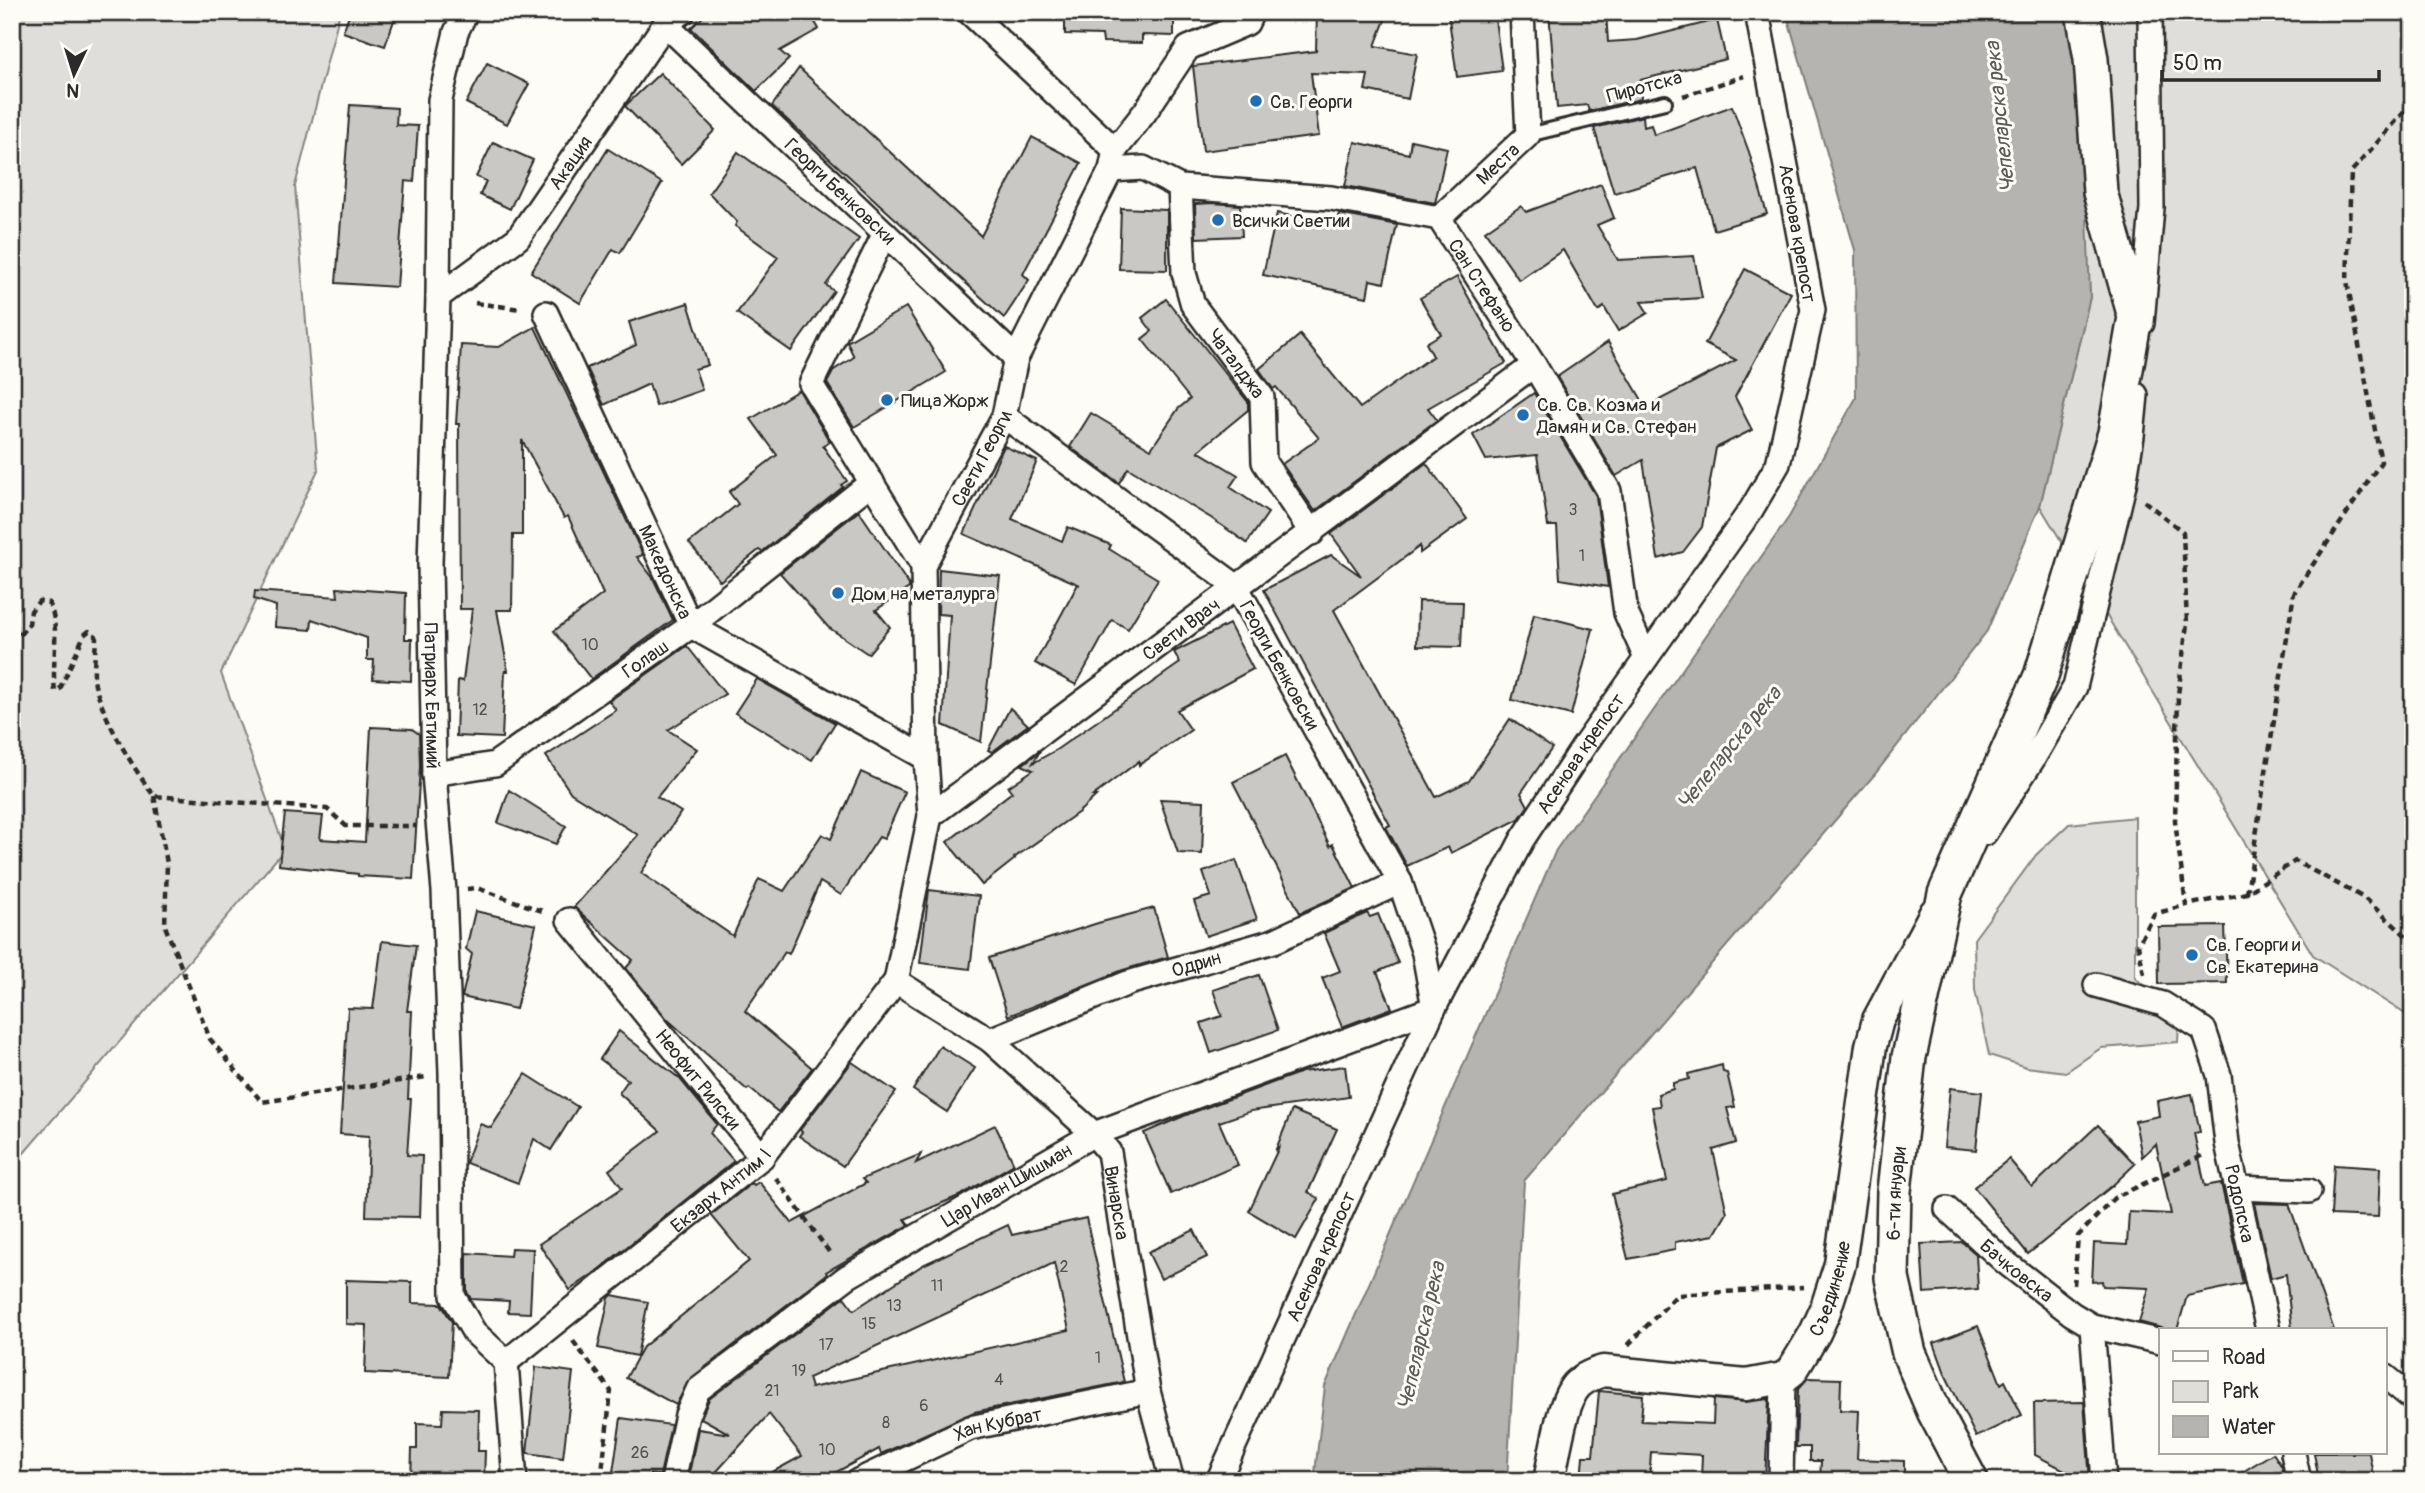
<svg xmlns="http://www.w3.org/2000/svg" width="2425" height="1493" viewBox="0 0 2425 1493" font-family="Pangolin,sans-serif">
	<rect width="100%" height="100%" fill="#fdfcf7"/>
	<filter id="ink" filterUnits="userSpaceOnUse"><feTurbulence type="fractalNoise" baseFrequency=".0143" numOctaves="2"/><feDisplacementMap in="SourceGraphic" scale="14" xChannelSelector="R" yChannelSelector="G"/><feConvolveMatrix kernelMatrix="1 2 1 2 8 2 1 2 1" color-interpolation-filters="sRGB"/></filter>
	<g filter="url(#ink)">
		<!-- green -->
		<g fill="#dfdeda" stroke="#858482" stroke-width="2">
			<polygon points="12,12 340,12 295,186 318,470 221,673 285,849 12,1167"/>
			<polygon points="2072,12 2413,12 2413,1019 2313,955 2040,506 2090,297"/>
			<polygon points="2135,817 2135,977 2179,1022 2178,1042 2101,1048 2066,1072 2026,1067 1989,1055 1975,990 1974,939 2036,855 2069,824"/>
		</g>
		<!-- water -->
		<polygon fill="#b5b4b1" stroke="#7e7d7b" stroke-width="2" points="1786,12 2072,12 2081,52 2090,297 2040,506 1987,631 1875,774 1524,1181 1507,1481 1314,1481 1325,1386 1556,850 1789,517 1856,398 1855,250"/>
		<!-- building -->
		<g fill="#c9c8c4" stroke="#2b2b2b" stroke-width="2" fill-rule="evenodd">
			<polygon points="350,12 397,12 385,46 343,32"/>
			<polygon points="708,12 809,12 819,29 780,51 789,59 756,91 691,28"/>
			<polygon points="1065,12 1174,12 1174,36 1142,35 1142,43 1103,42 1102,35 1065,34"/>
			<polygon points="1317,12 1388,12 1375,46 1417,54 1408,99 1365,90 1368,75 1311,73 1319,136 1203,151 1193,66 1316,51"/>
			<polygon points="1448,12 1494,12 1502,71 1457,77"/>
			<polygon points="1549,12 1606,12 1608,42 1637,40 1717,20 1726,59 1640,80 1641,99 1589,111 1587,105 1557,108"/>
			<polygon points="487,63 529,84 507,124 466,103"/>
			<polygon points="799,68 981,236 1032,137 1081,163 1023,274 1029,280 1004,318 772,106"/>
			<polygon points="660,73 715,130 681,164 625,106"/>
			<polygon points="350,105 397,108 396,125 418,126 414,182 405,181 397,287 336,283"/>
			<polygon points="1732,106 1749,152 1767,214 1714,230 1697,168 1614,193 1594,128 1643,116 1644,127 1651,125 1654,135"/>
			<polygon points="1411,140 1447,148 1435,203 1345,186 1355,142 1409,154"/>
			<polygon points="493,142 533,160 510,209 480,195 486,181 476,177"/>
			<polygon points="608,149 662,183 620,253 613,249 580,303 531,272"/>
			<polygon points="738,152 859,239 826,285 834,291 791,351 737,313 778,257 735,226 737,222 709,193"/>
			<polygon points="1601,184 1614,218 1597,225 1618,260 1694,256 1702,298 1641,302 1648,313 1618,331 1604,307 1598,311 1563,250 1519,280 1485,231 1521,206 1526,212"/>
			<polygon points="1213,203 1240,205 1242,236 1196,238 1195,204"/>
			<polygon points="1121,208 1167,210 1167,270 1119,269"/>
			<polygon points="1277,213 1336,226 1339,214 1397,225 1384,283 1370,280 1367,297 1263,275"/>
			<polygon points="1745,269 1791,293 1735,397 1752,430 1716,448 1702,527 1683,552 1658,559 1643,460 1616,476 1557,377 1608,342 1646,407 1736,360 1705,344"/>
			<polygon points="1457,277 1506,363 1428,408 1437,420 1315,511 1282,464 1319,438 1276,387 1273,389 1259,369 1300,335 1360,408 1433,356 1426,343 1441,334 1420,298"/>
			<polygon points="1166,299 1248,402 1248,410 1198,451 1238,475 1230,487 1268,513 1247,543 1211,518 1128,468 1119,483 1070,447 1091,413 1151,449 1178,409 1190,399 1142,339 1152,331 1142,318"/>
			<polygon points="688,303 708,365 695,369 702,390 656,406 649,384 604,405 587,368 636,345 629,322"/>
			<polygon points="906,307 946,372 854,427 827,383 834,370 854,357 847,342"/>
			<polygon points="535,327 643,555 637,557 653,578 673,620 591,679 554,631 603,594 568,516 564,518 522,440 522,535 513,535 512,610 497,610 508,671 505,671 502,738 456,736 458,680 463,681 472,609 460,609 459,424 456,424 461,345 499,347"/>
			<polygon points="799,390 830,442 823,446 847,481 841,485 843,487 762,552 759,550 720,581 689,543 738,504 729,492 777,455 751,419"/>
			<polygon points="1534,393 1596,496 1608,587 1560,579 1557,526 1548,526 1537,455 1486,460 1473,435"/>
			<polygon points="1004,446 1037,461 1012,519 1062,541 1068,527 1111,545 1109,549 1158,579 1128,629 1112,620 1076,685 1035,663 1078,584 1080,585 964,534"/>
			<polygon points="1426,463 1467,519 1420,553 1420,546 1334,610 1436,797 1469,781 1510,719 1552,748 1521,793 1528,806 1519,819 1451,853 1448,847 1407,866 1386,827 1390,825 1264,590 1331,555 1361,576 1331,534"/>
			<polygon points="859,511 909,585 909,588 876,610 890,627 868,654 828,627 780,573"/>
			<polygon points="939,569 1000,576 981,742 943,725 950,615 938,614"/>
			<polygon points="337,588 406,593 405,639 412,639 411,681 373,679 374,660 367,660 367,638 312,619 311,630 275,627 276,606 254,599 255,591 338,597"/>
			<polygon points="1418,601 1463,602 1461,647 1417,646"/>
			<polygon points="1534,614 1593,629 1571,715 1512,700"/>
			<polygon points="1229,624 1253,669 1177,710 1191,730 1139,765 1139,761 1093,796 1096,796 1079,812 1014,858 1015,859 982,885 947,842 1012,792 1008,787 1033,770 1022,765 1040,751 1033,763 1056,750 1180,663 1174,652"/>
			<polygon points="687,646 725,694 668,730 697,749 657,797 681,812 641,873 733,936 759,879 784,891 822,834 831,839 861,772 905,792 884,839 879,837 841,895 820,882 789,954 785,952 745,1011 812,1068 778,1112 749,1088 747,1090 667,1019 626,968 633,960 574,907 638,835 571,793 546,756 616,710 609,701"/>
			<polygon points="757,679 835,723 812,760 735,713"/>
			<polygon points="1010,708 1028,725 992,752 988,750"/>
			<polygon points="371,727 412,729 419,734 420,766 413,879 358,876 358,874 279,865 285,813 323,816 320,839 365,842"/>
			<polygon points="1285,756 1330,846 1333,844 1355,888 1300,913 1233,782"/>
			<polygon points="509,790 566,826 556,844 498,823"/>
			<polygon points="1160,799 1204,801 1202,854 1178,853"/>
			<polygon points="1236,860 1257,919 1206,936 1194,901 1211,896 1203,872"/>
			<polygon points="929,890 979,896 970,969 920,963"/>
			<polygon points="1154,908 1168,957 1123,970 1008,1016 989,958 1098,923"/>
			<polygon points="475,911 536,925 516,1009 462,997 472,954 466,949"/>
			<polygon points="1367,913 1370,917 1378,914 1398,963 1377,972 1392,1008 1342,1027 1322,978 1340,971 1324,933"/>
			<polygon points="2225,926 2227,983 2159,984 2158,927"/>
			<polygon points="382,941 416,945 407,1011 412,1011 408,1099 411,1099 407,1155 422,1156 420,1217 366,1216 369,1136 340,1134 348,1008 373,1009"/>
			<polygon points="1259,975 1278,1030 1211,1053 1201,1023 1222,1016 1213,990"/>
			<polygon points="619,1031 680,1079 717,1124 710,1133 734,1161 593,1274 570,1290 539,1244 622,1188 609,1170 660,1131 619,1093 628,1080 600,1059"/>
			<polygon points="940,1046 975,1068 947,1112 913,1090"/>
			<polygon points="852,1062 896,1092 843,1166 799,1136 802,1132 800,1130"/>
			<polygon points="1722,1065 1723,1072 1727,1073 1735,1107 1727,1108 1736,1143 1713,1150 1727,1213 1714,1235 1675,1242 1675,1250 1628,1259 1612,1194 1667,1181 1652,1107 1660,1106 1658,1094 1673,1089 1673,1083 1689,1079 1688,1074"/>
			<polygon points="1345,1066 1349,1097 1251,1111 1219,1122 1238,1165 1171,1194 1144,1133 1191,1113 1302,1072"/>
			<polygon points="526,1074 578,1107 551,1150 534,1139 518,1183 466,1163 480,1124 491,1128"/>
			<polygon points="1950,1088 1982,1092 1976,1150 1944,1147"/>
			<polygon points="2192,1094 2200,1132 2194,1133 2205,1186 2221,1183 2243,1284 2187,1296 2177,1330 2168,1330 2139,1322 2149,1288 2103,1286 2102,1281 2092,1282 2094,1243 2127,1245 2129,1212 2171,1214 2156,1144 2142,1157 2135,1121 2159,1116 2157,1101"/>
			<polygon points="1292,1110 1337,1129 1308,1192 1319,1199 1296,1239 1249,1211 1279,1147 1276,1149"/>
			<polygon points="995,1125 1014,1164 961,1195 905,1219 909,1225 826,1272 827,1274 690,1379 676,1405 626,1378 643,1347 749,1261 711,1215 752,1183 754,1185 759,1182 792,1223 866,1183 862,1179 921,1154 916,1163"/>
			<polygon points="2098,1125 2135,1164 2112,1186 2028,1254 1974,1187 2009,1159 2032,1187"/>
			<polygon points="2334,1165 2380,1168 2378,1217 2331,1215"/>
			<polygon points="2254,1203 2289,1204 2334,1330 2292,1330 2286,1274 2271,1278"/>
			<path d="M 1086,1218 L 1124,1382 L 974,1412 L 881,1454 L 879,1449 L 820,1481 L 756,1481 L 802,1456 L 769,1414 L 708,1481 L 688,1479 L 698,1429 L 730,1434 L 701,1418 L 709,1399 L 844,1297 L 854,1310 L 923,1265 L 1008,1225 L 1012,1235 ZM 1054,1263 L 1069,1330 L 811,1388 L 808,1378 Z"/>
			<polygon points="1194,1230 1207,1257 1161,1279 1148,1252"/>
			<polygon points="1962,1242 1976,1254 1978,1289 1924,1293 1921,1244"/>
			<polygon points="511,1248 533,1249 530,1313 508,1312 509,1301 471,1299 467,1292 467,1253 510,1256"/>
			<polygon points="346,1280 412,1282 412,1303 441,1304 452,1322 449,1377 365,1373 367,1325 346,1324"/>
			<polygon points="612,1295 648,1302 637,1356 598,1348 609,1298"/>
			<polygon points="1978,1326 2001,1384 2005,1381 2022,1415 1976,1437 1946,1376 1934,1343"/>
			<polygon points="536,1367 573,1372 563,1458 527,1453"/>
			<polygon points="1808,1378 1841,1379 1840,1410 1859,1411 1857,1459 1904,1461 1904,1481 1820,1481 1821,1461 1810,1461 1810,1447 1796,1447 1798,1389"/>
			<polygon points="1599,1391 1643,1395 1641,1421 1713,1424 1714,1399 1745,1402 1769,1399 1765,1481 1701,1481 1702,1455 1651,1452 1649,1481 1581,1481 1583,1456 1593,1456"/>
			<polygon points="2084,1402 2090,1481 2086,1481 2035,1455 2034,1403"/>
			<polygon points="443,1409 479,1410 478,1451 485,1451 484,1481 411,1481 412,1449 417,1449 417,1423 442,1424"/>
			<polygon points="621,1418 671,1425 660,1475 650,1474 650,1478 613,1472"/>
			<polygon points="2273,1453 2282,1467 2285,1481 2228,1481"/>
			<polygon points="2314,1453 2369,1453 2374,1481 2319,1481"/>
		</g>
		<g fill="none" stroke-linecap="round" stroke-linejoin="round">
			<!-- service casing -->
			<g stroke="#2b2b2b" stroke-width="18">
				<polyline id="service" points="1528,135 1665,102"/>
			</g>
			<!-- minor casing -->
			<g stroke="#2b2b2b" stroke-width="28">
				<g id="minor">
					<path id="s1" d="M 466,12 L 456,32 L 440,100 L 438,297 L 430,564 L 434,774 L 444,891 L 451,1073 L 453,1296 L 474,1332 L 506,1362"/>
					<polyline points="969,12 1115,150"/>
					<path id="s2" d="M 665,24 L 1016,358"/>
					<path id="s3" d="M 1111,170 L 1143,168 L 1180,187 L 1331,198 L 1439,218 L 1534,365 L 1609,491 L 1626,613 L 1646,658"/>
					<path id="s4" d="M 1180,187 L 1184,273 L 1193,305 L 1262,397 L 1264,462 L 1312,533"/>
					<path id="s5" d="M 1439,218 L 1528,135 L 1522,12"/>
					<polyline points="885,233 811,384 923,566"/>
					<path id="s6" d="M 438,297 L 518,238 L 665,24 L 683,12"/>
					<path id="s7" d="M 546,313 L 691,626 L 926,758"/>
					<polyline points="2142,323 2152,208 2150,12"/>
					<path id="s8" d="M 434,774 L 495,764 L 691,626 L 872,482"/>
					<path id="s9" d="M 930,816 L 1534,365"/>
					<polyline points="1985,833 2033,759 2075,687 2124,485 2132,436 2136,395"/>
					<path id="s10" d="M 569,920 L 762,1157"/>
					<path id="s11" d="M 896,981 L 990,1040 L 1094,1134 L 1109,1152 L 1148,1391 L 1172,1481"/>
					<path id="s12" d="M 2096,985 L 2163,1004 L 2204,1030 L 2219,1075 L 2227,1143 L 2268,1330"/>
					<path id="s13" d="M 990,1040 L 1128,983 L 1274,941 L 1400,882"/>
					<polyline points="2239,1188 2309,1191"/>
					<path id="s14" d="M 1947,1209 L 2005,1262 L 2072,1314 L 2092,1326 L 2161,1342"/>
					<polyline points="2092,1326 2104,1481"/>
					<path id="s15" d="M 506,1362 L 762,1157 L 896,981 L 930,816 L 926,758 L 923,566 L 1004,416 L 1016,358 L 1111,170 L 1115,150 L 1145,112 L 1188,48 L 1247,23 L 1252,12"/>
					<polyline points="506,1362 515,1481"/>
					<polyline points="2385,1376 2413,1399"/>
					<polyline points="2293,1453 2299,1481"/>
					<path id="s16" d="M 673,1481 L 687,1415 L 698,1390 L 847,1277 L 1094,1134 L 1434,1008 L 1424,953 L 1400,882 L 1236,586 L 1004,416"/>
					<path id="s17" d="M 858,1481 L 970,1428 L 1148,1391"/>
					<path id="s18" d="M 1218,1481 L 1434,1008 L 1522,840 L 1584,746 L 1751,510 L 1778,464 L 1813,310 L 1757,12"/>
					<polyline points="1781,1481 1783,1378"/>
				</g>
			</g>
			<!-- tertiary casing -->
			<g stroke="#2b2b2b" stroke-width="35">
				<g id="tertiary">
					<path id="s19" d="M 1549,1481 C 1554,1458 1562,1398 1578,1384 C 1585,1377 1594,1374 1603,1371 L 1746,1385 L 1783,1378 L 1792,1371 L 1815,1333 L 1825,1311 L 1840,1264 L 1871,1046 L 1878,1020 L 1935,913"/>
				</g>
			</g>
			<!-- secondary casing -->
			<g stroke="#2b2b2b" stroke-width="38">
				<g id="secondary">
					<path id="s20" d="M 1971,1481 L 1934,1411 L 1909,1353 L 1892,1278 L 1894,1191 L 1909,1057 L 1945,894 L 2041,676 L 2115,433 L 2135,317 L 2100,192 L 2091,59 L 2083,12"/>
				</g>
			</g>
			<!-- path -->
			<g stroke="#2b2b2b" stroke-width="4.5" stroke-dasharray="7 5" stroke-linecap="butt">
				<polyline points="1186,12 1186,23"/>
				<polyline points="1683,96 1744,76"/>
				<polyline points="475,303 521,309"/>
				<polyline points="2144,501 2183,532 2187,624 2178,695 2175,821 2186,905 2247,893 2295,861 2364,898 2413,942"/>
				<path d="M 12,644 L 29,624 L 31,611 L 39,601 L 49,603 C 61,629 51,662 55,691 L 60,689 L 84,635 L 89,631 L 96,636 C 96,649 92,673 95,685 C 105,722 132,766 154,796 L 327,809 L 346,826 L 416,826"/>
				<polyline points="154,796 167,863 165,926 210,1039 262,1102 426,1077"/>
				<polyline points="467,889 477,888 545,912"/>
				<polyline points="2247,893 2294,593 2381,462 2347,281 2351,172 2413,102"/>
				<polyline points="2144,974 2138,945 2154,914 2186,905"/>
				<polyline points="776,1178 832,1256"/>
				<polyline points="2074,1285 2078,1236 2114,1198 2204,1155"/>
				<polyline points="573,1341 611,1391 601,1481"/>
				<polyline points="1628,1345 1677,1295 1804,1287"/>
				<polyline points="1248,1474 1267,1481"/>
			</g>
			<!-- service -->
			<use href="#service" stroke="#fdfcf7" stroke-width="12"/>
			<!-- minor -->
			<use href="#minor" stroke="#fdfcf7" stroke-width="23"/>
			<!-- tertiary -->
			<use href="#tertiary" stroke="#fdfcf7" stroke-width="30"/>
			<!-- secondary -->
			<use href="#secondary" stroke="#fdfcf7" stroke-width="33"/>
		</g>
	</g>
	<!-- markers -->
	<g fill="#1f6fb2" stroke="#fdfcf7" stroke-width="2.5">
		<circle cx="1256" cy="101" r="7"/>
		<circle cx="1218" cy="220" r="7"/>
		<circle cx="887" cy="400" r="7"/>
		<circle cx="1523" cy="415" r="7"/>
		<circle cx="838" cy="593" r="7"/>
		<circle cx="2192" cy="955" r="7"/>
	</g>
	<g text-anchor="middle" stroke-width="6" stroke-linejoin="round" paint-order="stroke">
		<!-- number labels -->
		<g font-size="16" fill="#525251">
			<text x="1573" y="515">3</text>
			<text x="1582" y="561">1</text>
			<text x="590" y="650">10</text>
			<text x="480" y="715">12</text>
			<text x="1064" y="1272">2</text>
			<text x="937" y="1291">11</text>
			<text x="894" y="1311">13</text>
			<text x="869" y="1329">15</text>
			<text x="826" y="1350">17</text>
			<text x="1098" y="1363">1</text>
			<text x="799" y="1376">19</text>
			<text x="999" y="1385">4</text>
			<text x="772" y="1396">21</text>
			<text x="924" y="1411">6</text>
			<text x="886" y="1428">8</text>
			<text x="827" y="1455">10</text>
			<text x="640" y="1458">26</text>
		</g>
		<!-- street labels -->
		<g font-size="19" fill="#2b2b2b" stroke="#fdfcf7">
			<text transform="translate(1644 86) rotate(-15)" y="7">Пиротска</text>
			<text dy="7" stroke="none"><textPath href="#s5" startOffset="80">Места</textPath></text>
			<text dy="7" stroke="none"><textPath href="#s6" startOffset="191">Акация</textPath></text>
			<text dy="7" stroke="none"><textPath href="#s2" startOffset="242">Георги Бенковски</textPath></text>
			<text transform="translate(1798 233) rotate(80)" y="7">Асенова крепост</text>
			<text dy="7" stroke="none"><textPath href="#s3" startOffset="415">Сан Стефано</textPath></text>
			<text dy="7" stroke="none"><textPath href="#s4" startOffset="192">Чаталджа</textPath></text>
			<text dy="7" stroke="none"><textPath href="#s15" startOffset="1090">Свети Георги</textPath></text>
			<text dy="7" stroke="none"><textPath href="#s7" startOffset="285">Македонска</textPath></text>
			<text dy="7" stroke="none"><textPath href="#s9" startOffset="313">Свети Врач</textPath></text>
			<text dy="7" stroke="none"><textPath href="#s8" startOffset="245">Голаш</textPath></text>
			<text transform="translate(1280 665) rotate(61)" y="7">Георги Бенковски</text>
			<text dy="7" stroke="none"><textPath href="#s1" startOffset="688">Патриарх Евтимий</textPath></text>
			<text dy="7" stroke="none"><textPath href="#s18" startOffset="814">Асенова крепост</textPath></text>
			<text dy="7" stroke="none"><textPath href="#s13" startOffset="220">Одрин</textPath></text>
			<text dy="7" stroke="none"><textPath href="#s10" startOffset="205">Неофит Рилски</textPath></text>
			<text dy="7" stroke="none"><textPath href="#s16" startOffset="466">Цар Иван Шишман</textPath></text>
			<text dy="7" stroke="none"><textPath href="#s15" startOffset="275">Екзарх Антим I</textPath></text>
			<text dy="7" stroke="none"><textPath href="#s20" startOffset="304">6-ти януари</textPath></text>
			<text dy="7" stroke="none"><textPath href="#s11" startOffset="326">Винарска</textPath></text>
			<text dy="7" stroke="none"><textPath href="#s12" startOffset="296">Родопска</textPath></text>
			<text dy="7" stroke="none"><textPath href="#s18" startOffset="247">Асенова крепост</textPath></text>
			<text dy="7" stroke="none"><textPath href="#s14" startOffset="93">Бачковска</textPath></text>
			<text dy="7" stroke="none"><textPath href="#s19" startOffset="415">Съединение</textPath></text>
			<text dy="7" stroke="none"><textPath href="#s17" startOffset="152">Хан Кубрат</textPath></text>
		</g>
		<!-- poi labels -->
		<g font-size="19" fill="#2b2b2b" stroke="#fdfcf7" text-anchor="start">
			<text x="1270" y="108">Св. Георги</text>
			<text x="1232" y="227">Всички Светии</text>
			<text x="901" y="407">Пица Жорж</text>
			<text x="1537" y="411">Св. Св. Козма и<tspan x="1537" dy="22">Дамян и Св. Стефан</tspan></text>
			<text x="852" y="600">Дом на металурга</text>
			<text x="2206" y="951">Св. Георги и<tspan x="2206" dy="22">Св. Екатерина</tspan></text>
		</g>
		<!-- water labels -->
		<g font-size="21" font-style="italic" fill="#5b5b5a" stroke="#fdfcf7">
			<text transform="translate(2000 117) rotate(-96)" y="7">Чепеларска река</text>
			<text transform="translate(1729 748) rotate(-51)" y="7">Чепеларска река</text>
			<text transform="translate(1421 1336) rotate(-77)" y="7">Чепеларска река</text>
		</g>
	</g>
	<!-- margin -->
	<rect width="2425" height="1493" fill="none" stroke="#fdfcf7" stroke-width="42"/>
	<rect x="21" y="21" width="2383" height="1451" fill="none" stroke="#2b2b2b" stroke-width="2.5" filter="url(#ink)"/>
	<!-- legend -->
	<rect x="2159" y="1328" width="228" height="126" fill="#fdfcf7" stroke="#a9a8a5" stroke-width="2"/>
	<rect x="2173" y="1351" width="35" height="10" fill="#fdfcf7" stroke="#a9a8a5" stroke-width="2"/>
	<text x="2222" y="1364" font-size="21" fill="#2b2b2b">Road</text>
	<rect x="2173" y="1381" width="35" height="21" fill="#dfdeda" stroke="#a9a8a5" stroke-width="2"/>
	<text x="2222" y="1398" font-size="21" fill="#2b2b2b">Park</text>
	<rect x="2173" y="1416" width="35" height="21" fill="#b5b4b1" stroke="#a9a8a5" stroke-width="2"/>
	<text x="2222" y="1434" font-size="21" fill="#2b2b2b">Water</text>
	<!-- north arrow -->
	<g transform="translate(74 74) rotate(184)" stroke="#fdfcf7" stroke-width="5" paint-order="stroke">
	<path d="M0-5L12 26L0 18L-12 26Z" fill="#2b2b2b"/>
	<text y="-10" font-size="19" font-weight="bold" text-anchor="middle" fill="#2b2b2b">N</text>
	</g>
	<!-- scale -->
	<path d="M2162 70v10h217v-10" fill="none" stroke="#2b2b2b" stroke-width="3.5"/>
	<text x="2173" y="70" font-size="21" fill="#2b2b2b" stroke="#fdfcf7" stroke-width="5" paint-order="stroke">50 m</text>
</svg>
